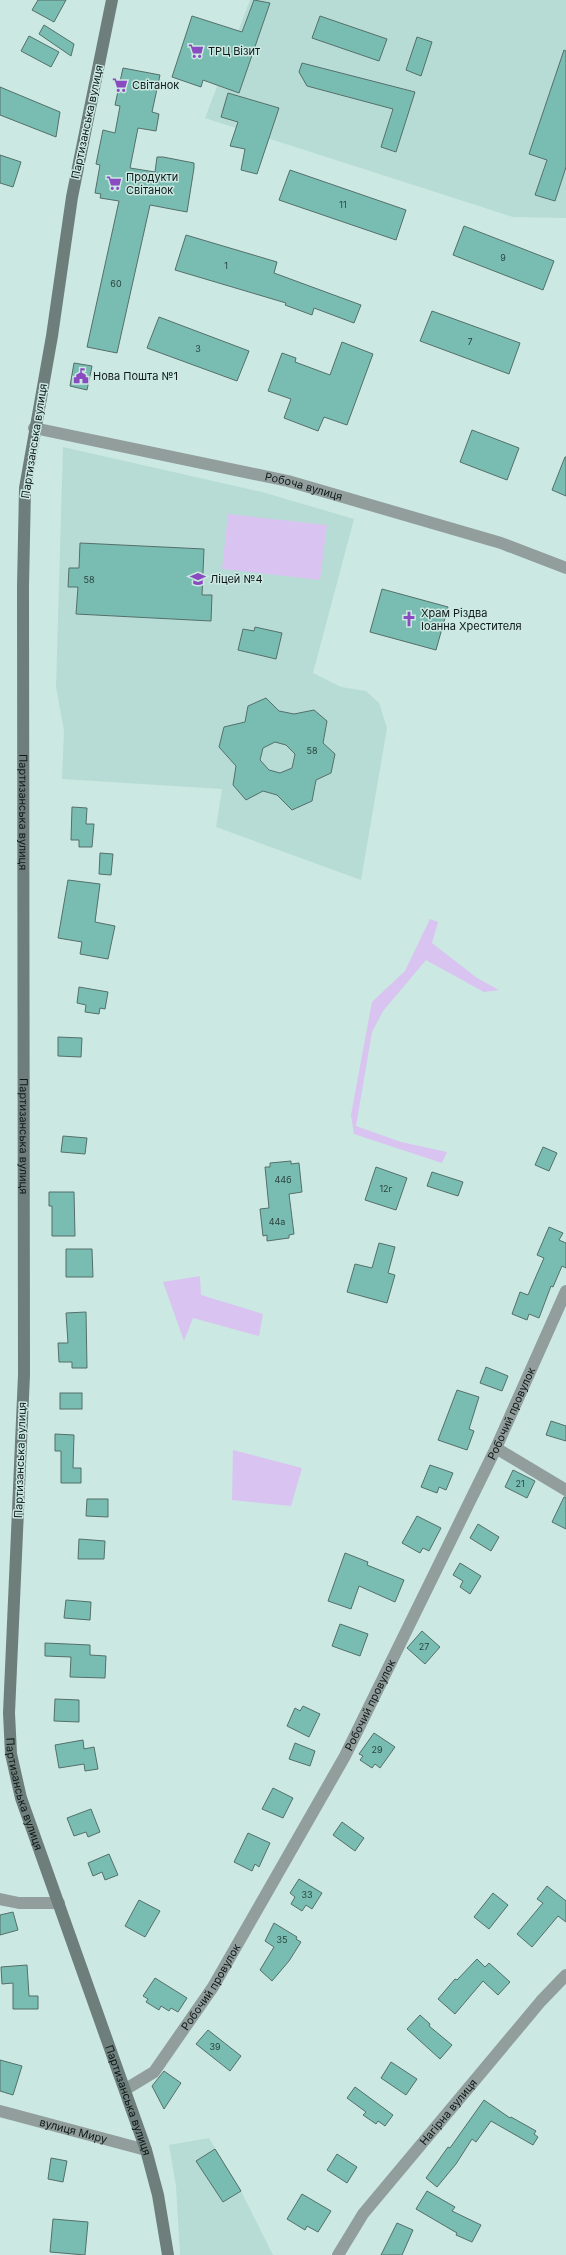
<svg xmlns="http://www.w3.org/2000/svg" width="566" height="2255" viewBox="0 0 566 2255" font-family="Inter,sans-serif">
	<rect width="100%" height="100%" fill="#cbe8e2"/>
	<!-- built -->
	<g fill="#b7dcd5">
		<polygon points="250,0 566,0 566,218 513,217 205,118"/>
		<polygon points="63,447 262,492 354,519 313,673 341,687 366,691 379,703 387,728 361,880 216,827 222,789 62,779 64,731 56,687"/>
		<polygon points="209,2138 241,2191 273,2255 180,2255 176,2186 169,2145"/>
	</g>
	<!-- green -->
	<g fill="#d9c3f0">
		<polygon points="228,514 327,525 320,580 222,569"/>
		<polygon points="430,919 438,922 432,943 477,978 499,990 484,992 426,960 383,1011 372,1032 356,1126 401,1142 447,1152 442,1163 354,1134 351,1115 372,1002 405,971"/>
		<polygon points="200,1276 201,1295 263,1314 259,1336 193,1318 184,1341 163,1282"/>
		<polygon points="233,1450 302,1468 291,1506 232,1500"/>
	</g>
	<!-- building -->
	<g fill="#79bdb2" stroke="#556f6a" fill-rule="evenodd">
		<polygon points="38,0 66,0 54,22 32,10"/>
		<polygon points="254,0 270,3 239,93 203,80 201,87 172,77 192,16 242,32"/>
		<polygon points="320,16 387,39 379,61 312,38"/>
		<polygon points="44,25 74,44 71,56 39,34"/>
		<polygon points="29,36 59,52 51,67 21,51"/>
		<polygon points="417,37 432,42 421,76 406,70"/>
		<polygon points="564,50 566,51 566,167 555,201 535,195 547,160 529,154"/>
		<polygon points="302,63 415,92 396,152 381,147 393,109 307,86 299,72"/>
		<polygon points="123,68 160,75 152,112 159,114 156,131 138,128 130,168 155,172 157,157 163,157 194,163 194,168 187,212 150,205 117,353 87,347 119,201 100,198 101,194 95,193 100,165 96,164 103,130 115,133 120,106 115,105"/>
		<polygon points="0,87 60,112 56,137 0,115"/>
		<polygon points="228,93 279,108 257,174 241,170 245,149 230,146 238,122 221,117"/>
		<polygon points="0,155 21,162 13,187 0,183"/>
		<polygon points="290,170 406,210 396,240 279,200"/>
		<polygon points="464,226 554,261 543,290 453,255"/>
		<polygon points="186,235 277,262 274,273 361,305 354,323 314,308 312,315 285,305 286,303 175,270"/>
		<polygon points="432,311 520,343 509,374 420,341"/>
		<polygon points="159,317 249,351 237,381 147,348"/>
		<polygon points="342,342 373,354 347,425 324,417 318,431 284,418 291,399 268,391 282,353 296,358 295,362 330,375"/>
		<polygon points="74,363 92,366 87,390 70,386"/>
		<polygon points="472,430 519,448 507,480 460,462"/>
		<polygon points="565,457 566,457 566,496 552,490"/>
		<polygon points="80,543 204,549 202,595 212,595 211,621 76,614 78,587 68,587 69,568 79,568"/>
		<polygon points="382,589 448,607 436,650 370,632"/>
		<polygon points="255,627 282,633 276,659 238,650 243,629 254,631"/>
		<path d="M 266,698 L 279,711 L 294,714 L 314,710 L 327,721 L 323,743 L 335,754 L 331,773 L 316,780 L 312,801 L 292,810 L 277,795 L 263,791 L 246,800 L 233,785 L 236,766 L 219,747 L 224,727 L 245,722 L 248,706 ZM 275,742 L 286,745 L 295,754 L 292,768 L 280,773 L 269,770 L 260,760 L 263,748 Z"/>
		<polygon points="72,807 87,808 86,824 94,824 92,847 79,847 79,840 71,840"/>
		<polygon points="100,853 113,854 111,875 99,874"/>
		<polygon points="68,880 100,884 95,922 115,926 108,959 80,954 82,942 58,938"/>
		<polygon points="79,987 108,992 105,1009 100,1008 99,1014 85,1012 86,1005 77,1003"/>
		<polygon points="58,1037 82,1038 81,1057 58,1056"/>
		<polygon points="63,1136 87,1138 85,1154 61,1152"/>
		<polygon points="543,1147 557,1153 549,1171 535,1165"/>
		<polygon points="291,1161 291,1164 299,1163 302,1192 289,1194 294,1234 289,1235 289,1238 267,1241 267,1235 263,1236 260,1209 269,1208 265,1167 270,1167 270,1163"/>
		<polygon points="376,1167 407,1178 396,1210 365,1200"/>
		<polygon points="432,1172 463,1182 458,1196 427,1186"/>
		<polygon points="49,1192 74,1192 75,1236 52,1236 52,1206 49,1206"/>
		<polygon points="549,1227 563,1233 559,1240 566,1243 566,1268 562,1266 553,1287 551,1286 539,1318 529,1314 527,1320 512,1314 520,1292 528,1295 544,1258 537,1255"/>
		<polygon points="379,1243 395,1247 388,1273 395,1275 387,1303 347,1292 355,1264 372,1268"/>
		<polygon points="66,1249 92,1249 93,1277 66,1277"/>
		<polygon points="86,1312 87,1368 72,1368 72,1362 59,1362 58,1343 68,1343 66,1313"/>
		<polygon points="486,1367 508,1376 502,1391 480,1383"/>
		<polygon points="457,1390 479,1397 469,1429 474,1431 467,1450 438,1440"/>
		<rect x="60" y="1393" width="22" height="16"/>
		<polygon points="551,1421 566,1426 566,1441 546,1435"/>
		<polygon points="55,1434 74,1435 73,1468 81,1468 81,1483 61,1483 61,1451 55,1451"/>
		<polygon points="430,1465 453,1473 446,1490 439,1487 437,1493 421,1487"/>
		<polygon points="513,1470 535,1481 527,1498 505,1487"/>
		<polygon points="564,1497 566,1497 566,1529 552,1522"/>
		<polygon points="87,1499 108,1499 108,1517 86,1516"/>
		<polygon points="417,1516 441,1528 429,1551 423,1548 420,1553 402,1543"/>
		<polygon points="478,1524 499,1537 491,1551 470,1538"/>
		<polygon points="79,1539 105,1541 104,1559 78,1559"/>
		<polygon points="345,1553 368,1562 367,1565 404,1580 395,1602 359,1586 351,1609 328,1601"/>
		<polygon points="460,1563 481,1576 470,1594 460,1587 463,1581 453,1575"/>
		<polygon points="66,1600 91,1602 90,1620 64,1618"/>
		<polygon points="340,1624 368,1634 360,1656 332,1646"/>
		<polygon points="422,1631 440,1647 425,1664 407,1648"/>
		<polygon points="45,1643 90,1645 90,1655 106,1656 105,1678 70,1677 71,1657 45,1656"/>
		<polygon points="55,1699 79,1700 79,1722 54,1721"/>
		<polygon points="303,1706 320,1714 309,1737 287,1726 295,1708 300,1711"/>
		<polygon points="374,1733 395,1747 380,1768 375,1764 372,1768 360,1760 363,1756 359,1754"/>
		<polygon points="83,1740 84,1749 94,1747 98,1769 85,1771 84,1764 59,1768 55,1745"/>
		<polygon points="295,1743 315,1751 310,1766 289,1759"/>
		<polygon points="273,1788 293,1798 283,1818 262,1809"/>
		<polygon points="91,1809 100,1832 88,1837 86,1832 74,1836 67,1818"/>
		<polygon points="342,1822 364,1838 355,1851 333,1835"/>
		<polygon points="248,1833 270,1843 259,1867 255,1864 252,1871 234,1862"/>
		<polygon points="109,1854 118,1875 105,1880 102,1872 93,1876 88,1863"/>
		<polygon points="299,1879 322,1893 312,1909 306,1905 302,1911 291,1904 295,1897 290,1893"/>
		<polygon points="547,1886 566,1901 566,1922 558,1916 532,1947 517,1934 543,1903 537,1899"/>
		<polygon points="493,1893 508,1905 489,1929 474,1917"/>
		<polygon points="139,1900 160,1911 145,1937 125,1926"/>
		<polygon points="13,1912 18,1930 0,1935 0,1915"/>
		<polygon points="274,1923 297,1937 296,1939 301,1942 289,1961 272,1981 260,1970 274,1947 265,1941"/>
		<polygon points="477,1959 485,1967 489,1963 510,1982 498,1995 483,1981 455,2014 438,1999 455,1979 457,1980"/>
		<polygon points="27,1965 29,1996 38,1996 38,2009 13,2009 13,1983 2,1984 1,1967"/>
		<polygon points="155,1978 187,1998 178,2012 171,2008 169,2011 161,2006 159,2010 146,2002 148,1999 143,1996"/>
		<polygon points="420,2015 430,2024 429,2026 452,2045 440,2059 407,2029"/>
		<polygon points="208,2030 241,2056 230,2071 196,2044"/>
		<polygon points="0,2060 22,2066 13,2095 0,2091"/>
		<polygon points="391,2062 417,2079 406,2095 381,2078"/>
		<polygon points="164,2071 181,2083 164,2109 152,2086"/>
		<polygon points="355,2087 393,2115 385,2126 378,2121 376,2124 363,2115 366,2112 347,2098"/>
		<polygon points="484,2100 510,2118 511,2117 536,2131 534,2134 538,2137 533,2145 491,2121 476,2142 472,2139 456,2164 437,2187 426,2178 448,2147 450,2148"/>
		<polygon points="215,2149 241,2191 223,2202 196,2161"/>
		<polygon points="337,2154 357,2167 347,2183 327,2170"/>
		<polygon points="51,2158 67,2161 63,2182 48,2179"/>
		<polygon points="427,2191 455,2207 452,2211 481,2225 472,2242 456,2235 457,2233 416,2209"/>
		<polygon points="302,2194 331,2211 318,2232 307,2226 305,2230 287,2219"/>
		<polygon points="53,2219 88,2222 85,2255 50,2252"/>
		<polygon points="397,2223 413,2230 402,2255 381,2255"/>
	</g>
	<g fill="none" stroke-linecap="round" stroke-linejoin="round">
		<!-- street -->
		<g stroke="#929e9c" stroke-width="12">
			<path id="s1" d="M 34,428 L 288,481 L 501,543 L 566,568"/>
			<polyline points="496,1448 566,1490"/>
			<polyline points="0,1899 19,1903 59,1903"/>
			<path id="s2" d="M 126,2089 L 154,2072 L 213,1987 L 345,1756 L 496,1448 L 566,1291"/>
			<path id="s3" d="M 0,2111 L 146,2150"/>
			<path id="s4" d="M 338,2255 L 363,2214 L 541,2001 L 566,1975"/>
		</g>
		<!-- secondary -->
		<path stroke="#6d7e7b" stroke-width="12" id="s5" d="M 112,0 L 72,197 L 52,336 L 25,488 L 23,587 L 24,1375 L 9,1713 L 11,1754 L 21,1798 L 146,2150 L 158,2195 L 168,2255"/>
	</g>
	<!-- icons -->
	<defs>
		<g id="supermarket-bare" transform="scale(1.2)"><path d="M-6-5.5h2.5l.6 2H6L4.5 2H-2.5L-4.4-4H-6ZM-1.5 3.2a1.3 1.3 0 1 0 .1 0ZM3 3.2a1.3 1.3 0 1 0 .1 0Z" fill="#8b4bc0" stroke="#cbe8e2" stroke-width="2.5" paint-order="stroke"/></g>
		<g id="civic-bare" transform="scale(1.2)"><path d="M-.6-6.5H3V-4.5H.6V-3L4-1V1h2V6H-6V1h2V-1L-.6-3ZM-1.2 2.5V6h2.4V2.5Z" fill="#8b4bc0" stroke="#cbe8e2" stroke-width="2.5" paint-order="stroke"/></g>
		<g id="school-bare" transform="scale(1.2)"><path d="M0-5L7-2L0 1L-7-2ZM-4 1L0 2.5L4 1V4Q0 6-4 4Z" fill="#8b4bc0" stroke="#cbe8e2" stroke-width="2.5" paint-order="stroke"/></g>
		<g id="church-bare" transform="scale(1.2)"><path d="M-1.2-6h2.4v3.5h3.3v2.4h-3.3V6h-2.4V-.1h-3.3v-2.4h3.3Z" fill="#8b4bc0" stroke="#cbe8e2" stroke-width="2.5" paint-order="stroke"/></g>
	</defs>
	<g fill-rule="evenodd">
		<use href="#supermarket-bare" x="196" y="51"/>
		<use href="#supermarket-bare" x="120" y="85"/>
		<use href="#supermarket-bare" x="114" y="183"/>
		<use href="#civic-bare" x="81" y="376"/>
		<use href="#school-bare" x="198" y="579"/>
		<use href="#church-bare" x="409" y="619"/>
	</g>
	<g text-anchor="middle" stroke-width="3" stroke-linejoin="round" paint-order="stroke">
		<!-- number labels -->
		<g font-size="9" fill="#2a433e">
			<text x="343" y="208">11</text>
			<text x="503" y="261">9</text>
			<text x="226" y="269">1</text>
			<text x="116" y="287">60</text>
			<text x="470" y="345">7</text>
			<text x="198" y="352">3</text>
			<text x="89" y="583">58</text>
			<text x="312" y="754">58</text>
			<text x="283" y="1183">44б</text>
			<text x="386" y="1192">12г</text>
			<text x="277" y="1225">44а</text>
			<text x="520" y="1487">21</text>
			<text x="424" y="1650">27</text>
			<text x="377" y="1753">29</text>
			<text x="307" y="1898">33</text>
			<text x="282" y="1943">35</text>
			<text x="215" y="2050">39</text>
		</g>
		<!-- poi labels -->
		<g font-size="11" fill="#0f1a18" stroke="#cbe8e2" text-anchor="start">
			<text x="208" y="55">ТРЦ Візит</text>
			<text x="132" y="89">Світанок</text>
			<text x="126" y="181">Продукти<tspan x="126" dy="13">Світанок</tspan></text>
			<text x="93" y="380">Нова Пошта №1</text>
			<text x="210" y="583">Ліцей №4</text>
			<text x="421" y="617">Храм Різдва<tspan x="421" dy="13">Іоанна Хрестителя</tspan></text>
		</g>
		<!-- street labels -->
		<g font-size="11" fill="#0f1a18" stroke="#cbe8e2">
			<text transform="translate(87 122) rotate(-78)" y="4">Партизанська вулиця</text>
			<text transform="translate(34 441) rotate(-81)" y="4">Партизанська вулиця</text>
			<text dy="4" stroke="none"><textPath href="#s1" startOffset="276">Робоча вулиця</textPath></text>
			<text dy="4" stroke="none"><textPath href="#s5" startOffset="820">Партизанська вулиця</textPath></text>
			<text dy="4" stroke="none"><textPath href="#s5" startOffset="1144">Партизанська вулиця</textPath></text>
			<text dy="4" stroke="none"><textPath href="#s2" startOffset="783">Робочий провулок</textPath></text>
			<text transform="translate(20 1460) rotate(-88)" y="4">Партизанська вулиця</text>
			<text dy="4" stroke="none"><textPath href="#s2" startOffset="459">Робочий провулок</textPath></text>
			<text dy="4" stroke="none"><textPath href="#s5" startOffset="1804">Партизанська вулиця</textPath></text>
			<text dy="4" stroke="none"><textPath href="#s2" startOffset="135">Робочий провулок</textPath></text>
			<text dy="4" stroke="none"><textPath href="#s5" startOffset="2128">Партизанська вулиця</textPath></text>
			<text dy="4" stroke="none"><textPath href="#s4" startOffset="181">Нагірна вулиця</textPath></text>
			<text dy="4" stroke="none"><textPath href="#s3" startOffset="76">вулиця Миру</textPath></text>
		</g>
	</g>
</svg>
